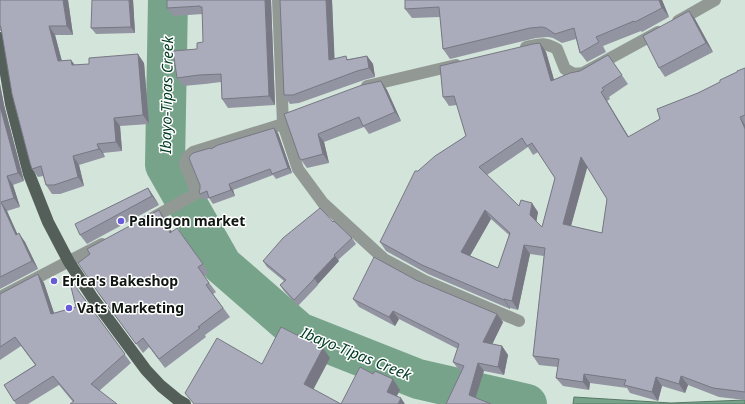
<svg xmlns="http://www.w3.org/2000/svg" width="745" height="404" viewBox="0 0 745 404" font-family="'Noto Sans',sans-serif">
	<rect width="100%" height="100%" fill="#d3e4da"/>
	<!-- water -->
	<polygon fill="#77a38a" stroke="#587866" points="574,397 671,403 745,400 745,404 573,404"/>
	<g fill="none" stroke-linecap="round" stroke-linejoin="round">
		<!-- river -->
		<polyline stroke="#77a38a" stroke-width="40" points="168,0 165,165 222,265 299,332 418,379 527,404"/>
		<!-- minor -->
		<g stroke="#929995" stroke-width="12">
			<polyline points="278,0 283,124 298,169 323,203 384,259 425,281 519,321"/>
			<polyline points="678,21 715,0"/>
			<path d="M 526,47 C 540,44 544,42 557,49 L 565,69 L 574,74 L 583,73 L 658,32"/>
			<polyline points="367,86 456,65"/>
			<polyline points="147,221 197,193 185,164 187,157 193,152 283,124"/>
			<polyline points="0,297 102,244"/>
		</g>
		<!-- major -->
		<polyline stroke="#535f58" stroke-width="12" points="0,38 11,104 29,174 48,222 69,262 92,297 146,370 161,386 178,400 185,404"/>
	</g>
	<!-- wall -->
	<g fill="#9294a1" fill-rule="evenodd">
		<polygon points="0,0 68,0 73,35 55,35 62,61 71,60 75,65 144,63 149,124 120,126 122,151 103,153 105,157 79,165 84,186 60,194 52,194 46,185 43,176 38,177 32,169 2,31 0,31"/>
		<polygon points="133,0 135,33 96,34 91,28"/>
		<polygon points="271,0 275,105 228,108 222,99 221,82 205,84 183,86 177,78 197,49 203,42 203,14 173,16 167,8"/>
		<polygon points="280,0 332,0 334,58 349,59 367,56 373,64 375,77 364,80 299,103 290,104 284,95"/>
		<polygon points="405,0 662,0 669,17 642,32 641,31 603,46 606,52 587,62 580,53 576,39 562,43 553,38 548,37 536,38 450,59 443,49 440,17 412,18 405,9"/>
		<polygon points="689,11 695,19 713,52 665,77 659,68"/>
		<path d="M 540,43 L 546,52 L 554,80 L 580,71 L 608,55 L 628,84 L 609,97 L 610,99 L 607,101 L 629,137 L 660,119 L 698,93 L 720,82 L 745,68 L 745,400 L 719,397 L 688,385 L 685,393 L 662,386 L 658,401 L 630,393 L 627,388 L 590,383 L 589,390 L 563,386 L 556,378 L 558,367 L 539,365 L 533,356 L 544,256 L 530,254 L 518,310 L 510,308 L 510,309 L 428,274 L 386,251 L 380,242 L 418,171 L 466,136 L 457,105 L 449,106 L 443,97 ZM 528,147 L 533,155 L 538,152 L 555,178 L 542,227 L 536,222 L 538,212 L 519,206 L 487,175 ZM 587,166 L 607,199 L 602,233 L 571,226 ZM 491,219 L 509,235 L 498,268 L 470,256 Z"/>
		<polygon points="381,81 387,90 401,121 369,134 364,127 324,142 329,163 307,168 299,157 284,114"/>
		<polygon points="0,84 4,105 24,181 13,185 20,207 7,211 17,234 25,242 38,269 0,289"/>
		<polygon points="278,133 292,173 276,179 273,175 233,190 235,196 213,204 209,198 204,200 200,194 200,189 211,149"/>
		<polygon points="148,188 154,197 159,205 87,244 80,235"/>
		<polygon points="159,210 165,219 172,232 203,264 209,273 204,276 216,292 213,294 230,317 205,335 206,337 165,368 149,347 143,353 98,293"/>
		<polygon points="333,222 352,238 356,244 338,260 339,261 318,284 318,285 298,306 284,291 280,285 284,281 267,267 263,261"/>
		<polygon points="38,274 44,283 54,313 76,307 83,297 131,363 99,391 73,402 59,385 28,404 16,404 4,385 35,365 21,346 0,360 0,294"/>
		<polygon points="416,280 503,322 492,344 502,346 508,355 504,375 484,371 446,404 461,371 459,370 453,362 458,349 399,319 395,326 359,307 353,299"/>
	</g>
	<!-- shaded-wall -->
	<g fill="#777883">
		<polygon points="63,0 68,0 73,35 67,26"/>
		<polygon points="129,0 133,0 135,33 131,27"/>
		<polygon points="265,0 271,0 275,105 269,96"/>
		<polygon points="326,0 332,0 335,68 329,60"/>
		<polygon points="659,0 662,0 669,17 662,8"/>
		<polygon points="689,11 695,19 713,52 706,43"/>
		<polygon points="49,26 55,35 64,70 58,61"/>
		<polygon points="540,43 546,52 557,90 551,81"/>
		<polygon points="138,54 144,63 149,124 143,115"/>
		<polygon points="367,56 373,64 375,77 369,68"/>
		<polygon points="71,60 77,69 72,65"/>
		<polygon points="381,81 387,90 401,121 395,112"/>
		<polygon points="0,84 4,105 24,181 18,173 0,106"/>
		<polygon points="601,92 607,101 634,146 628,137"/>
		<polygon points="740,117 745,125 745,129"/>
		<polygon points="114,118 120,126 122,151 116,142"/>
		<polygon points="274,128 278,133 292,173 288,168"/>
		<polygon points="318,134 324,142 329,163 323,154"/>
		<polygon points="97,144 103,153 105,157 99,149"/>
		<polygon points="73,156 79,165 84,186 78,177"/>
		<polygon points="581,157 588,165 569,233 563,224"/>
		<polygon points="7,176 13,185 20,207 14,198"/>
		<polygon points="229,184 233,190 235,196 231,190"/>
		<polygon points="148,188 154,197 159,205 152,196"/>
		<polygon points="1,202 7,211 22,244 16,235"/>
		<polygon points="532,203 538,212 536,224 530,215"/>
		<polygon points="159,210 165,219 177,242 170,233"/>
		<polygon points="485,210 491,219 467,261 461,252"/>
		<polygon points="19,233 25,242 38,269 32,261"/>
		<polygon points="524,245 530,254 518,310 512,301"/>
		<polygon points="335,256 339,261 318,284 314,278"/>
		<polygon points="38,274 44,283 57,322 51,314"/>
		<polygon points="504,299 510,308 510,309 504,300"/>
		<polygon points="393,311 399,319 395,326 389,317"/>
		<polygon points="497,314 503,322 489,351 483,342"/>
		<polygon points="502,346 508,355 504,375 498,367"/>
		<polygon points="323,348 330,358 311,394 304,384"/>
		<polygon points="478,363 484,371 474,403 469,395"/>
		<polygon points="584,374 590,383 589,390 583,382"/>
		<polygon points="681,376 688,385 685,393 679,384"/>
		<polygon points="656,377 662,386 658,401 652,392"/>
		<polygon points="393,379 400,390 394,402 387,392"/>
		<polygon points="401,398 405,404 398,404"/>
	</g>
	<!-- building -->
	<g fill="#aaacbb" stroke="#777883" fill-rule="evenodd">
		<polygon points="0,0 63,0 67,26 49,26 58,61 71,60 72,65 89,64 89,58 138,54 143,115 114,118 116,142 97,144 99,149 73,156 78,177 54,185 46,185 41,166 32,169 30,163 12,94 1,28 0,25"/>
		<polygon points="92,0 129,0 131,27 91,28"/>
		<polygon points="167,0 265,0 269,96 222,99 221,74 199,75 177,78 173,51 197,49 197,43 203,42 202,7 200,7 200,6 167,8"/>
		<polygon points="280,0 326,0 329,60 346,56 347,60 367,56 369,68 357,71 293,95 284,95"/>
		<polygon points="405,0 659,0 662,8 635,22 634,21 596,37 599,42 580,53 574,28 555,34 546,28 542,27 530,28 443,49 439,7 405,9"/>
		<polygon points="689,11 706,43 659,68 643,36"/>
		<path d="M 540,43 L 551,81 L 570,73 L 580,71 L 608,55 L 622,75 L 602,88 L 604,90 L 601,92 L 628,137 L 660,119 L 657,109 L 698,93 L 720,82 L 720,80 L 737,72 L 737,71 L 745,68 L 745,115 L 740,117 L 745,129 L 745,392 L 713,388 L 681,376 L 679,384 L 656,377 L 652,392 L 624,385 L 626,380 L 584,374 L 583,382 L 556,378 L 559,359 L 533,356 L 545,248 L 524,245 L 512,301 L 504,299 L 504,300 L 422,265 L 380,242 L 415,171 L 418,171 L 435,156 L 466,136 L 454,96 L 443,97 L 440,66 L 533,44 ZM 522,138 L 527,146 L 532,143 L 555,178 L 542,227 L 530,215 L 532,203 L 521,200 L 519,206 L 479,167 ZM 581,157 L 607,199 L 602,233 L 563,224 ZM 485,210 L 510,233 L 498,268 L 461,252 Z"/>
		<polygon points="381,81 395,112 363,126 359,117 318,134 323,154 301,160 299,157 284,114 362,85"/>
		<polygon points="0,106 18,173 7,176 14,198 1,202 16,235 19,233 32,261 0,277"/>
		<polygon points="274,128 288,168 272,174 270,169 229,184 231,190 209,198 207,191 200,194 199,192 200,189 200,185 189,158 190,156 193,153 210,148 211,149 218,145"/>
		<polygon points="148,188 152,196 80,235 75,224"/>
		<polygon points="320,208 326,214 333,222 334,221 352,238 334,255 335,256 314,278 314,279 294,300 280,285 286,280 263,261 283,238"/>
		<polygon points="159,210 170,233 177,228 203,264 198,267 209,283 206,285 223,308 198,327 200,328 159,359 143,338 136,344 92,284 78,263 90,254 87,249"/>
		<polygon points="374,257 416,280 497,314 483,342 502,346 498,367 478,363 469,395 491,404 446,404 464,366 453,362 459,344 393,311 389,317 353,299"/>
		<polygon points="38,274 51,314 76,307 68,275 80,293 125,354 91,384 117,404 70,404 74,401 53,376 14,401 4,385 36,365 15,337 0,347 0,294"/>
		<polygon points="281,327 323,348 304,384 341,404 194,404 185,393 217,338 262,364"/>
		<polygon points="360,367 373,374 375,371 393,379 387,392 401,398 398,404 341,404"/>
	</g>
	<!-- markers -->
	<g fill="#665cd6" stroke="#fff" stroke-width="1.5">
		<circle cx="121" cy="221" r="4"/>
		<circle cx="54" cy="281" r="4"/>
		<circle cx="69" cy="308" r="4"/>
	</g>
	<g text-anchor="middle" stroke-width="3" stroke-linejoin="round" paint-order="stroke">
		<!-- poi labels -->
		<g font-size="14" font-weight="bold" fill="#0f1511" stroke="#fff" text-anchor="start">
			<text x="129" y="226">Palingon market</text>
			<text x="62" y="286">Erica's Bakeshop</text>
			<text x="77" y="313">Vats Marketing</text>
		</g>
		<!-- water labels -->
		<g font-size="15" font-style="italic" fill="#003a22" stroke="#fff">
			<text transform="translate(167 95) rotate(-89)" y="5">Ibayo-Tipas Creek</text>
			<text transform="translate(356 354) rotate(22)" y="5">Ibayo-Tipas Creek</text>
		</g>
	</g>
</svg>
